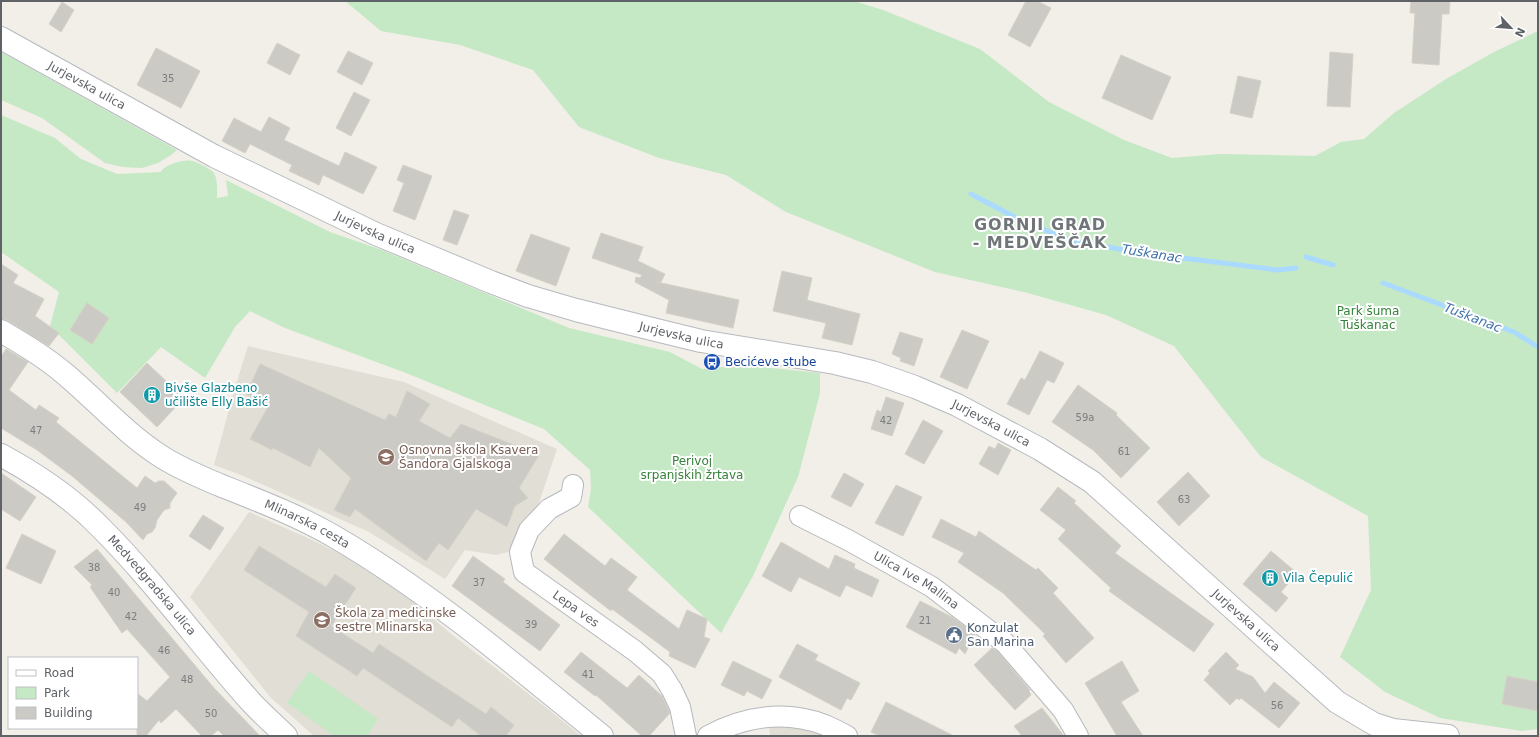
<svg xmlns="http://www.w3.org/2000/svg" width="1539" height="737" viewBox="0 0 1539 737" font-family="'DejaVu Sans',sans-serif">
	<rect width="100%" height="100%" fill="#f1efe8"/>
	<!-- education -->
	<g fill="#e1ded6">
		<polygon points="248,346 404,382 557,449 524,548 496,555 465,550 445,579 369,532 241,475 214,465 234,391"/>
		<polygon points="249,512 310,539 341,554 404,594 450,633 553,713 581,736 314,736 271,698 190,597"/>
		<polygon points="769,726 800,726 822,736 770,736"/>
	</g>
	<!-- green -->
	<g fill="#c5e8c5">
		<polygon points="345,1 854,1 883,10 980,49 1049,102 1124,140 1172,158 1220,154 1315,156 1341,142 1364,139 1394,113 1446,79 1494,52 1538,31 1538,729 1522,731 1440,718 1385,692 1340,657 1371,590 1368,516 1261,457 1174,346 1106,315 1024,292 935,272 786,212 726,175 659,158 579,127 533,70 460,45 381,31"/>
		<polygon points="1,52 177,150 171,155 158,163 142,168 123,167 105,163 42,118 1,100"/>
		<path d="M 1,115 L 55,138 L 81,159 L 117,174 L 161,172 C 164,165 184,159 192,161 C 196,161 212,170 214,173 C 218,180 217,191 217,198 L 228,196 L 226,180 L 330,232 L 382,250 L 569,328 L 670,352 L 702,369 L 744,365 L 820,373 L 820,393 L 798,477 L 753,576 L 721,633 L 588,507 L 591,489 L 590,470 L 544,429 L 406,373 L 285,328 L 250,311 L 235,327 L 205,378 L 161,347 L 117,393 L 50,326 L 59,292 L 1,252 Z"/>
		<polygon points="309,671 378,719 367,736 335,736 287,703"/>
	</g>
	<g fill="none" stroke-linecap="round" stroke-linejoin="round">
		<!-- stream -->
		<g stroke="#aadaff" stroke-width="5">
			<polyline points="971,194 1024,222 1073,241 1148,254 1207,261 1278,270 1296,268"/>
			<polyline points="1306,257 1333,265"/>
			<polyline points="1383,283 1514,332 1538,347"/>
		</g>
	</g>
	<!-- building -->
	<g fill="#cccac5" stroke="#d6d1c6">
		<polygon points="1026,1 1037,1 1051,8 1030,47 1008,35"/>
		<polygon points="1411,1 1450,1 1449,14 1442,14 1439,65 1412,63 1415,13 1410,13"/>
		<polygon points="62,2 74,10 61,32 49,24"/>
		<polygon points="277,43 300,55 290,75 267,63"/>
		<polygon points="156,48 200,71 181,108 137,85"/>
		<polygon points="348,51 373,63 362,85 337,72"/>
		<polygon points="1330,52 1353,54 1350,107 1327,106"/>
		<polygon points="1121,55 1171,77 1152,120 1102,98"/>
		<polygon points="1238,76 1261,81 1252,118 1230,113"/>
		<polygon points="354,92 370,100 351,136 336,128"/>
		<polygon points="269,117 290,128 284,140 339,166 345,152 377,167 363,194 323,175 319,185 289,171 292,165 250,144 245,153 222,141 234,118 261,132"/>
		<polygon points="403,165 432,176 415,220 393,211 404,183 397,180"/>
		<polygon points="454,210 469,215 457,245 443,240"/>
		<polygon points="601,233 643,247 638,261 665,274 661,282 657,282 739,300 733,328 666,313 669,300 635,282 636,277 640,278 642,275 592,258"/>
		<polygon points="531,234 570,248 556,286 516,271"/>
		<polygon points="1,264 18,275 13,283 44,299 35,316 59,333 49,346 7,320 1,319"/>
		<polygon points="782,271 812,278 807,300 860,314 852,345 822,338 826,323 773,311"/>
		<polygon points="87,303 109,318 92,344 70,330"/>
		<polygon points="962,330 989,341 967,389 940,377"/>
		<polygon points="900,332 923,339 914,366 900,361 901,358 892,354"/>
		<polygon points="6,349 28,362 9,390 36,410 39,405 59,418 56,422 137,488 145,476 155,483 159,481 164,481 177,493 170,503 170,508 164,510 157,520 155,528 152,532 147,534 143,540 126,522 72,476 37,450 1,428 1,357"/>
		<polygon points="1040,351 1064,363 1054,383 1047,380 1029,415 1007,404 1021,378 1025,380"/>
		<polygon points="147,363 184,398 157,427 120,392"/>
		<polygon points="260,364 385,420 389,414 396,417 407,391 430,404 419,421 450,438 461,424 539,455 519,488 528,498 515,506 507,527 476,509 448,550 439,543 426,561 355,509 350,517 334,510 351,478 319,448 310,467 273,448 272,450 250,439 269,405 246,394"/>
		<polygon points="1078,385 1117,413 1116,415 1150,448 1121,478 1093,450 1052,422"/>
		<polygon points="886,397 904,403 892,436 871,429 877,410 881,412"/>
		<polygon points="923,420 943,431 924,464 905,454"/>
		<polygon points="998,443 1011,450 998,475 979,464 989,446 995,449"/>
		<polygon points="1188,472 1210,496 1179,526 1157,502"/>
		<polygon points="1,473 36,497 20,521 1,509"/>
		<polygon points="844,473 864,484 851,507 831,497"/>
		<polygon points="896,485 922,497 903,536 875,523"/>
		<polygon points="1058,487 1076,501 1074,503 1121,546 1115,553 1214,624 1194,652 1109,591 1111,588 1058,539 1066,530 1040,510"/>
		<polygon points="203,515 224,528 210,550 189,536"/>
		<polygon points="941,519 976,537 979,531 1036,570 1038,568 1058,588 1053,593 1094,638 1066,663 1043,636 1045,634 1003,593 958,562 964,553 932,537"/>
		<polygon points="22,534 56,551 41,584 6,568"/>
		<polygon points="564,534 605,566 611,558 637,577 627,590 679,629 687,610 707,619 704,637 710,639 695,668 669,656 670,652 612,609 611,611 544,559"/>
		<polygon points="781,542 829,569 835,555 855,564 854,568 879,580 872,597 846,585 840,597 799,577 791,592 762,576"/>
		<polygon points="259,546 326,587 335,574 356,588 331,626 373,653 379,644 486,714 491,707 514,725 506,736 481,736 458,718 452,727 363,668 357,676 296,636 309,612 244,570"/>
		<polygon points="97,549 214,688 260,736 224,736 218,730 211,736 202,736 176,709 161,723 159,720 146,736 137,736 137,693 147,701 170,677 127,629 122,633 90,587 92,585 74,567"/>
		<polygon points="1271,551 1297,573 1281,592 1288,598 1276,612 1243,584"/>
		<polygon points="473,556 505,579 503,582 560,625 540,651 452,586"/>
		<polygon points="920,601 952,617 975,634 965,654 959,648 956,654 906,627"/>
		<polygon points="797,644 818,655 815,660 860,683 851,700 847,698 841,710 779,677"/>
		<polygon points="992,648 997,651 1030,690 1029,691 1031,695 1015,710 974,665"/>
		<polygon points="581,652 627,688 639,675 662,696 670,713 649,736 642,736 596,695 595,696 564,672"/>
		<polygon points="1226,652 1239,665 1235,669 1253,677 1265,693 1274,682 1300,703 1279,728 1241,698 1239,700 1237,698 1230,705 1204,680 1210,673 1208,671"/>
		<polygon points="733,661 772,680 762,699 747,691 744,696 721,685"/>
		<polygon points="1122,661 1139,691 1121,702 1143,736 1117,736 1085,683"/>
		<polygon points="1507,676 1538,682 1538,711 1502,704"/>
		<polygon points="886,702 954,736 880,736 871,732"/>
		<polygon points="1042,708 1064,736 1022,736 1014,726"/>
	</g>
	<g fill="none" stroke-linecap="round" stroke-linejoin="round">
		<!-- street casing -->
		<g stroke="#b5b8bc" stroke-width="22">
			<g id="street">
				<path id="s1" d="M 573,485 L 571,497 L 549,509 L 529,530 L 520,552 L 524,572 L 635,651 L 662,674 L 672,690 L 680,707 L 686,736"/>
				<path id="s2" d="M 800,516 L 848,540 L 932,587 L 1005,643 L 1063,710 L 1078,736"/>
				<path d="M 708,736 C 744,716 785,710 825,725 C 832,728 840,732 847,736"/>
			</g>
		</g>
		<!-- secondary casing -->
		<g stroke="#b6babf" stroke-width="24">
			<g id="secondary">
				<path id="s3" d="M 1,38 L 214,156 L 376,234 L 491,282 L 528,296 L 576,310 L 656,330 L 701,341 L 835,363 L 872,372 L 915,387 L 957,405 L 1040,449 L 1092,482 L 1337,702 L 1374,724 L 1393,730 L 1448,736"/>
				<path id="s4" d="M 1,331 C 23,344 45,357 65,374 C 97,401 124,432 159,455 C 178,468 201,477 222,486 C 260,501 299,516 335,537 C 431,593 516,666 602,736"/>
				<path id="s5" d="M 1,455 C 36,474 73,499 101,528 C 155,582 200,645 251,702 C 262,714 275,725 286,736"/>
			</g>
		</g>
		<!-- street -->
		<use href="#street" stroke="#fff" stroke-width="20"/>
		<!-- secondary -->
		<use href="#secondary" stroke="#fff" stroke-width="22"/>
	</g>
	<!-- icons -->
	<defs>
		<g id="bus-disc" transform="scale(0.9)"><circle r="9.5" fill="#1a4fb4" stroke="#fff"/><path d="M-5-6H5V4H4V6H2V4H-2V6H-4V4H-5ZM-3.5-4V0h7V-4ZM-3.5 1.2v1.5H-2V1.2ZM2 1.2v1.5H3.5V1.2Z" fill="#fff"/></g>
		<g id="building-disc" transform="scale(0.9)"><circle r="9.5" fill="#0f9aa8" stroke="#fff"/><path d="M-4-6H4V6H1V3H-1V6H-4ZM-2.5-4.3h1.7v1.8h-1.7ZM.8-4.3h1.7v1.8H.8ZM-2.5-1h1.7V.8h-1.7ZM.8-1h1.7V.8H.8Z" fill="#fff"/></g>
		<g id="school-disc" transform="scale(0.9)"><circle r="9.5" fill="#8d6e63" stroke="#fff"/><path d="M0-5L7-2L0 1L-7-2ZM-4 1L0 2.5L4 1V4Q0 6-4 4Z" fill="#fff"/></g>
		<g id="civic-disc" transform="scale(0.9)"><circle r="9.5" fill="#5c6f8a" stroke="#fff"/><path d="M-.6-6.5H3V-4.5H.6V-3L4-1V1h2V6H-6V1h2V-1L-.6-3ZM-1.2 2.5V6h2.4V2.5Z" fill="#fff"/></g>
	</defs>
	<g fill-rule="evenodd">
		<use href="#bus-disc" x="712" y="362"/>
		<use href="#building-disc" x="152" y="395"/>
		<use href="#school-disc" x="386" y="457"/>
		<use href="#building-disc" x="1270" y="578"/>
		<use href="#school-disc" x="322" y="620"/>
		<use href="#civic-disc" x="954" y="635"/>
	</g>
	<g text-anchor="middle" stroke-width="4" stroke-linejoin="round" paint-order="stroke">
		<!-- number labels -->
		<g font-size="10" fill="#7a7d7f">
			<text x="168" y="82">35</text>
			<text x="1085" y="421">59a</text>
			<text x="886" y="424">42</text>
			<text x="36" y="434">47</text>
			<text x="1124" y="455">61</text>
			<text x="1184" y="503">63</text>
			<text x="140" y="511">49</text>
			<text x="94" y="571">38</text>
			<text x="479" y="586">37</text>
			<text x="114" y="596">40</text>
			<text x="131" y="620">42</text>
			<text x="925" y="624">21</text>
			<text x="531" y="628">39</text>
			<text x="164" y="654">46</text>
			<text x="588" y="678">41</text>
			<text x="187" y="683">48</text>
			<text x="1277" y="709">56</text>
			<text x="211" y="717">50</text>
		</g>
		<!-- street labels -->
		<g font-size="12" fill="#5f6368" stroke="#fff">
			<text dy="4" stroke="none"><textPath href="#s3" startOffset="98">Jurjevska ulica</textPath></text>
			<text dy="4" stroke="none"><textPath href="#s3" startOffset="422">Jurjevska ulica</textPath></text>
			<text dy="4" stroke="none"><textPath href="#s3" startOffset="746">Jurjevska ulica</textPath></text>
			<text dy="4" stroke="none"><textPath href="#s3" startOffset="1070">Jurjevska ulica</textPath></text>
			<text dy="4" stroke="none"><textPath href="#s4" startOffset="365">Mlinarska cesta</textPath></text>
			<text dy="4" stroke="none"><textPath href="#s2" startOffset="133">Ulica Ive Mallina</textPath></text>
			<text dy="4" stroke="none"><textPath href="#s5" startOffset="201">Medvedgradska ulica</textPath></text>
			<text dy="4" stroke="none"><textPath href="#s1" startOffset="174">Lepa ves</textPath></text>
			<text dy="4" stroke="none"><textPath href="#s3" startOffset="1394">Jurjevska ulica</textPath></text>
		</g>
		<!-- park labels -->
		<g font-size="12" fill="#348238" stroke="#fff">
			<text x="1368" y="315">Park šuma<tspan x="1368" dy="14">Tuškanac</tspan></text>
			<text x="692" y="465">Perivoj<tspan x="692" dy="14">srpanjskih žrtava</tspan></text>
		</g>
		<!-- transit labels -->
		<g font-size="12" fill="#164399" stroke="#fff" text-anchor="start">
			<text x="725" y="366">Becićeve stube</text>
		</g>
		<!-- culture labels -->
		<g font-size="12" fill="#0d838f" stroke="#fff" text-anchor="start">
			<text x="165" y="392">Bivše Glazbeno<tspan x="165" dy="14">učilište Elly Bašić</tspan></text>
			<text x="1283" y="582">Vila Čepulić</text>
		</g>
		<!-- education labels -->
		<g font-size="12" fill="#785e54" stroke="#fff" text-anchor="start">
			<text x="399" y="454">Osnovna škola Ksavera<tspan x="399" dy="14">Šandora Gjalskoga</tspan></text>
			<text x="335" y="617">Škola za medicinske<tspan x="335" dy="14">sestre Mlinarska</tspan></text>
		</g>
		<!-- service labels -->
		<g font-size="12" fill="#4e5e75" stroke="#fff" text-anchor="start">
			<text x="967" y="632">Konzulat<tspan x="967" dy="14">San Marina</tspan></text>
		</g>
		<!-- water labels -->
		<g font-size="13" font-style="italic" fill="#4174aa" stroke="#fff">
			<text transform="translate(1152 253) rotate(9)" y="5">Tuškanac</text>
			<text transform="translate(1473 317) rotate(21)" y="5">Tuškanac</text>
		</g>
		<!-- district labels -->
		<g font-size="16" font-weight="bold" letter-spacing="1" fill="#70757a" stroke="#fff">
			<text x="1040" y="230">GORNJI GRAD<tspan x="1040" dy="18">- MEDVEŠČAK</tspan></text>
		</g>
	</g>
	<!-- border -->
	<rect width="1539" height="737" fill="none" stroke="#5f6368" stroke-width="4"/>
	<!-- legend -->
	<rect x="8" y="657" width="130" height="72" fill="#ffffff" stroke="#bfc1c3"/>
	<rect x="16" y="670" width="20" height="6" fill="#ffffff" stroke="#bfc1c3"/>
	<text x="44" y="677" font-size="12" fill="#5f6368">Road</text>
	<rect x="16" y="687" width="20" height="12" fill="#c5e8c5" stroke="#bfc1c3"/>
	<text x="44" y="697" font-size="12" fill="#5f6368">Park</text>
	<rect x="16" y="707" width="20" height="12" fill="#cccac5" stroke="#bfc1c3"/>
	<text x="44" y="717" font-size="12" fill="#5f6368">Building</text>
	<!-- north arrow -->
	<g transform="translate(1511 28) rotate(116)" stroke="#ffffff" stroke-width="3" paint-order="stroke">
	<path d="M0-3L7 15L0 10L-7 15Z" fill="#5f6368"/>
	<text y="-6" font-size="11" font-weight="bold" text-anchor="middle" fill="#5f6368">N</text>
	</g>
</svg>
